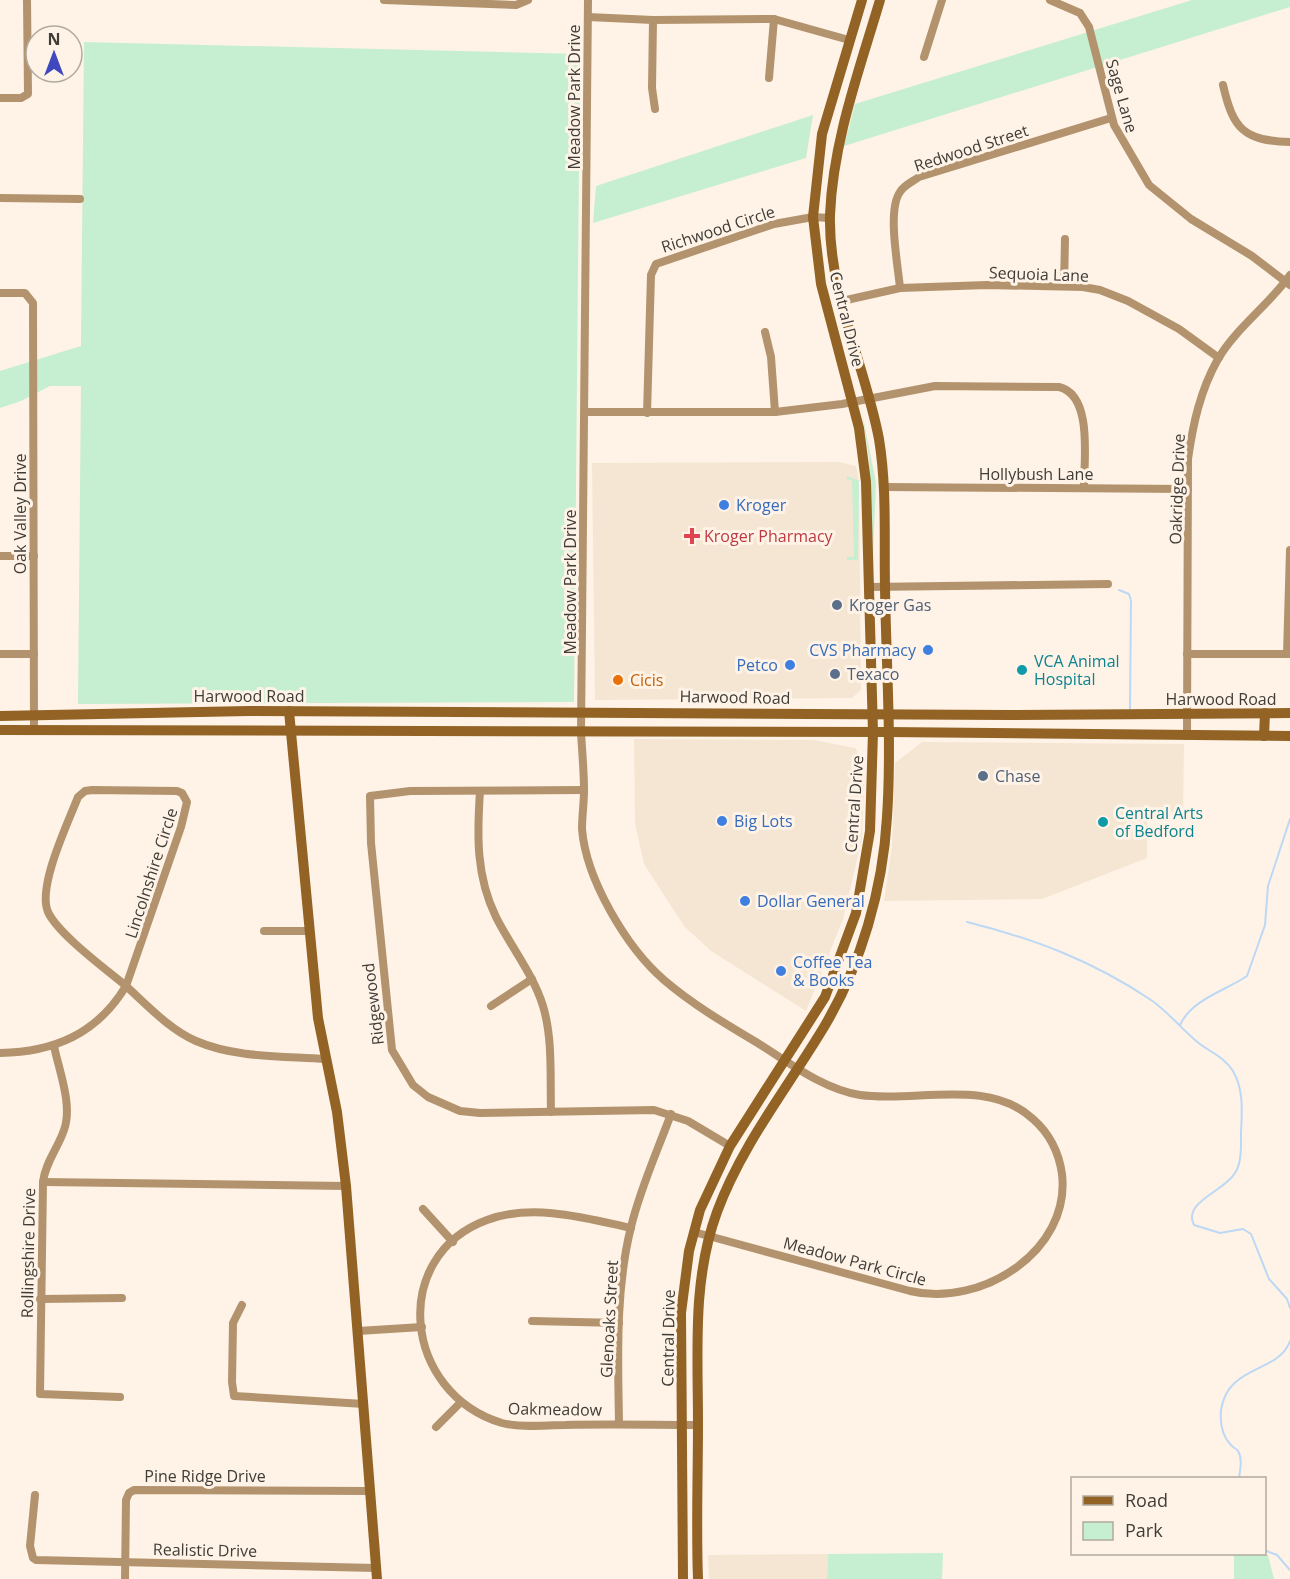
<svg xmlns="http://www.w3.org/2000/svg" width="1290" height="1579" viewBox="0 0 1290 1579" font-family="'Open Sans',sans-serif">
	<rect width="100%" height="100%" fill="#fef3e6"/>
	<!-- built -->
	<g fill="#f5e6d3">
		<polygon points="839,462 856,466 859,481 861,690 852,698 595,700 592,463"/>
		<polygon points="634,739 814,740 855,748 865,764 862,839 843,919 806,1011 711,951 684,926 644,864 635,823"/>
		<polygon points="922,742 1184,744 1183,812 1147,813 1147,858 1042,899 884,901 892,846 895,763"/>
		<polygon points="828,1554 827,1579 709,1579 708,1555"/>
	</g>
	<!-- green -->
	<g fill="#c6eed0">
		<polygon points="1192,0 1290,0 1290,7 844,146 855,104"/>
		<polygon points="84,42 580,54 574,702 78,704 81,386 50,386 21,401 0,408 0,371 81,346"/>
		<polygon points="813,115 806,158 593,223 596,186"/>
		<polygon points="862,412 876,483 873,555 869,458"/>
		<polygon points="847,476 859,481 858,560 847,560 847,557 854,557 852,480 847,479"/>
		<polygon points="943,1553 942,1579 827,1579 828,1554"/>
		<polygon points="1234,1555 1268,1555 1274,1579 1234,1579"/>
	</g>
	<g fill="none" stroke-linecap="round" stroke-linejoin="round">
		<!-- stream -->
		<g stroke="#bcd8f5" stroke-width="2">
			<polyline points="1119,590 1129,594 1131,601 1130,712"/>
			<path d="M 967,922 C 1035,939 1093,961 1151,1000 C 1167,1011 1180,1027 1195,1040 C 1207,1051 1224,1056 1233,1071 C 1244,1090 1242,1112 1241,1133 C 1241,1146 1242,1162 1235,1173 C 1225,1191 1182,1202 1194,1225 L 1220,1233 L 1243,1229 L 1251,1234 L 1269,1279 L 1287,1299 L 1290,1308"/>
			<path d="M 1180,1025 C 1192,999 1225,991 1247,976 L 1265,925 L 1268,886 L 1290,819"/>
			<path d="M 1239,1478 C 1240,1470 1243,1459 1238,1451 C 1236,1448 1233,1448 1231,1445 C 1222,1436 1220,1422 1221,1410 C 1228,1364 1278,1374 1290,1341"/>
			<polyline points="1264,1550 1277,1555 1290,1570"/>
		</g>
		<!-- street -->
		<g stroke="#b3936e" stroke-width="8">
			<polyline points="384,0 516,5 528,0"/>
			<path d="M 588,0 L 581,732 C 582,751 584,770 584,790 C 584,803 582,816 582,829 C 586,879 626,947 664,980 C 692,1004 724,1023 756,1042 C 787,1061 822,1089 860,1095 C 915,1103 988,1077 1033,1119 C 1049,1133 1059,1153 1062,1174 C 1071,1251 981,1308 910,1291 L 694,1232"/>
			<polyline points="1050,0 1080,13 1089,27 1114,125 1149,185 1191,219 1252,256 1290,285"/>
			<polyline points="588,17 653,20 774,19 849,40"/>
			<polyline points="653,20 652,88 655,109"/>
			<polyline points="924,57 942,0"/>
			<polyline points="769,78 774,19"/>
			<path d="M 1223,85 C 1233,129 1244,141 1290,142"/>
			<polyline points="0,98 21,98 28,94 27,0"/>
			<polyline points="0,198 80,199"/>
			<polyline points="1064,286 1065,239"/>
			<path d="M 900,288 C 898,265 887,210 900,192 C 904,185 912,182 919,177 L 1111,118"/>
			<polyline points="0,293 25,293 33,303 34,730"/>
			<polyline points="842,301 900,288 987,285 1083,287 1100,290 1128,301 1179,329 1219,358"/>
			<polyline points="765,332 771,357 775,412"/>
			<path d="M 585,412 L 775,412 L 842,404 L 935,386 L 1059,387 C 1093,395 1084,460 1084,487"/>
			<polyline points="647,413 651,275 656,264 774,224 813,217 830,218"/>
			<polyline points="883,487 1188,489"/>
			<polyline points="0,556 34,556"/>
			<polyline points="868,587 1108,584"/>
			<polyline points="0,654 34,654"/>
			<polyline points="1187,654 1290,654"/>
			<polyline points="1287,654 1290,550"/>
			<path d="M 1187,736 L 1188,459 C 1193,424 1200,391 1218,359 C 1236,328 1269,305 1290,275"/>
			<path d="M 92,790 L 177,791 L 182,793 L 187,802 L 181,827 L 126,986 C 107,970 58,934 48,912 C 37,887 68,823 78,797 L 85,791 Z"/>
			<polyline points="584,790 410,791 370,796 371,843 392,1050 413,1085 428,1097 460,1111 480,1113 654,1110 688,1121 730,1146"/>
			<path d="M 480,791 C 477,836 476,876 496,917 C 511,947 533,974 543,1006 C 553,1039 550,1078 551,1112"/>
			<polyline points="264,931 310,931"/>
			<polyline points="491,1006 532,979"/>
			<path d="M 54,1046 C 59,1071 73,1105 64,1130 C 58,1148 45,1163 43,1182 L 40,1394 L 120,1397"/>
			<path d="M 0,1053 C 54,1052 97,1034 126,986 C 147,1005 169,1029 196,1041 C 235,1058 283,1056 325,1059"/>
			<polyline points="43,1182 346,1186"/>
			<polyline points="423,1209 453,1242"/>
			<path d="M 631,1228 C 586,1218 532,1203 487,1220 C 389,1256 403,1393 502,1423 C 521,1428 545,1425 565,1425 C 609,1424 654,1425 698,1425"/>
			<polyline points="40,1299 122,1298"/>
			<polyline points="242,1305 233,1323 232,1382 234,1396 364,1404"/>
			<polyline points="532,1321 619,1323"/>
			<polyline points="358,1331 422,1327"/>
			<path d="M 619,1424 C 618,1359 615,1291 631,1227 C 640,1189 657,1152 671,1114"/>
			<polyline points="436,1427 461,1402"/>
			<polyline points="35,1495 30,1546 33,1558 36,1560 376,1568"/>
			<polyline points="125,1579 126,1500 129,1493 134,1490 370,1491"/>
		</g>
		<!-- secondary -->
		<g stroke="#926325" stroke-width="10">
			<polyline points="289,711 318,1018 337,1112 346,1186 377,1579"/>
			<polyline points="0,716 249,711 1009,715 1290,713"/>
			<polyline points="0,730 887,732 1290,736"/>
			<polyline points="1264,736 1265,713"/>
			<polyline points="683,1579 681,1313 689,1251 700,1210 730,1146 825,997 856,913 870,831 873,732 866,482 859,428 821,284 813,217 822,134 862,0"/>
			<path d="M 698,1579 C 696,1527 698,1475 698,1423 C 698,1352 692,1280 717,1212 C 741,1146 788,1087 824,1027 C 861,965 883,889 887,817 C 892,741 886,663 885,587 C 884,538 887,488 879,439 C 865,365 828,292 830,215 C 833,141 859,71 880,0"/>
		</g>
	</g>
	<!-- markers -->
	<g fill="#3f7fe0" stroke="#fef3e6" stroke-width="2">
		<circle cx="724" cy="505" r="6"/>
		<circle cx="928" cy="650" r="6"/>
		<circle cx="790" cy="665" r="6"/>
		<circle cx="722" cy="821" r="6"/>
		<circle cx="745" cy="901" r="6"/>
		<circle cx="781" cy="971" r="6"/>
	</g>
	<path fill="#e0444e" stroke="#fef3e6" stroke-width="2" d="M689 527h6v6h6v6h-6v6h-6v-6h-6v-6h6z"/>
	<g fill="#5c6f8a" stroke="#fef3e6" stroke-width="2">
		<circle cx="837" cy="605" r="6"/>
		<circle cx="835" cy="674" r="6"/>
		<circle cx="983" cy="776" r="6"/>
	</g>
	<g fill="#0f9aa8" stroke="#fef3e6" stroke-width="2">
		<circle cx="1022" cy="670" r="6"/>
		<circle cx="1103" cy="822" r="6"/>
	</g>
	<circle fill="#e8710a" stroke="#fef3e6" stroke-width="2" cx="618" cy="680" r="6"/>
	<g text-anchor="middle" stroke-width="6" stroke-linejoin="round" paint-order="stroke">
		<!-- street labels -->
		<g font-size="16" fill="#403c37" stroke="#fef3e6">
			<text transform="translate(1122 96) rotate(74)" y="6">Sage Lane</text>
			<text transform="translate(574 97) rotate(-90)" y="6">Meadow Park Drive</text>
			<text transform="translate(971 148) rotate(-18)" y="6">Redwood Street</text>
			<text transform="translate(718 229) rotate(-18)" y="6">Richwood Circle</text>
			<text transform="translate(1039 274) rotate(2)" y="6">Sequoia Lane</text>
			<text transform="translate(847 319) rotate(76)" y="6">Central Drive</text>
			<text x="1036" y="480">Hollybush Lane</text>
			<text transform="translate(1177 489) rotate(-88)" y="6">Oakridge Drive</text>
			<text transform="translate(20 514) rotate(-90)" y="6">Oak Valley Drive</text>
			<text transform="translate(570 582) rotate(-90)" y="6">Meadow Park Drive</text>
			<text x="249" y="702">Harwood Road</text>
			<text transform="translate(735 697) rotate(1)" y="6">Harwood Road</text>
			<text x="1221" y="705">Harwood Road</text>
			<text transform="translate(854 804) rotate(-86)" y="6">Central Drive</text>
			<text transform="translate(151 873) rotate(-72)" y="6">Lincolnshire Circle</text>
			<text transform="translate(373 1004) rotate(-97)" y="6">Ridgewood</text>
			<text transform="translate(28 1253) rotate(-89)" y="6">Rollingshire Drive</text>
			<text transform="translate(855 1261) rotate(15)" y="6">Meadow Park Circle</text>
			<text transform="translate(609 1319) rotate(-87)" y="6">Glenoaks Street</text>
			<text transform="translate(668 1338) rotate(-89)" y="6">Central Drive</text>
			<text transform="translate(555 1409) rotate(1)" y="6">Oakmeadow</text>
			<text x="205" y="1482">Pine Ridge Drive</text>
			<text transform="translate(205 1550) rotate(1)" y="6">Realistic Drive</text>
		</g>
		<!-- shop labels -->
		<g font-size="16" fill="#366cbe" stroke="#fef3e6" text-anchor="start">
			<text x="736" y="511">Kroger</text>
			<text x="916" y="656" text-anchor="end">CVS Pharmacy</text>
			<text x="778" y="671" text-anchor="end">Petco</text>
			<text x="734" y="827">Big Lots</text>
			<text x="757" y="907">Dollar General</text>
			<text x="793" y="968">Coffee Tea<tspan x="793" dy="18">&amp; Books</tspan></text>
		</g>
		<!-- health labels -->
		<g font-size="16" fill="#be3a42" stroke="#fef3e6" text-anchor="start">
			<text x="704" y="542">Kroger Pharmacy</text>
		</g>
		<!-- service labels -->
		<g font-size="16" fill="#4e5e75" stroke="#fef3e6" text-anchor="start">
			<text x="849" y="611">Kroger Gas</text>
			<text x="847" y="680">Texaco</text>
			<text x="995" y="782">Chase</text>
		</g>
		<!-- culture labels -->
		<g font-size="16" fill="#0d838f" stroke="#fef3e6" text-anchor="start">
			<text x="1034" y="667">VCA Animal<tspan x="1034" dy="18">Hospital</tspan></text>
			<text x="1115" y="819">Central Arts<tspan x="1115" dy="18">of Bedford</tspan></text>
		</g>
		<!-- food labels -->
		<g font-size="16" fill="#c56008" stroke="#fef3e6" text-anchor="start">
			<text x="630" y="686">Cicis</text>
		</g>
	</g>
	<!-- legend -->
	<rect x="1071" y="1477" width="195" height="78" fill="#fef3e6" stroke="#b2aaa0" stroke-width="1.5"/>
	<rect x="1083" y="1496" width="30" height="9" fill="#926325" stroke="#b2aaa0" stroke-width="1.5"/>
	<text x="1125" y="1507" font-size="18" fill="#403c37">Road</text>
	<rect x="1083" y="1522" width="30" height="18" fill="#c6eed0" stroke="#b2aaa0" stroke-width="1.5"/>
	<text x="1125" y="1537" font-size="18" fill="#403c37">Park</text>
	<!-- north arrow -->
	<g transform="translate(54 54)"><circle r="28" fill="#fef3e6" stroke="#b2aaa0" stroke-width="1.5"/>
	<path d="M0-4.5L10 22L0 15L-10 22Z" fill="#3f49bd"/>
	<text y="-9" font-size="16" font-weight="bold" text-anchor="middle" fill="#403c37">N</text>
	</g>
</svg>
